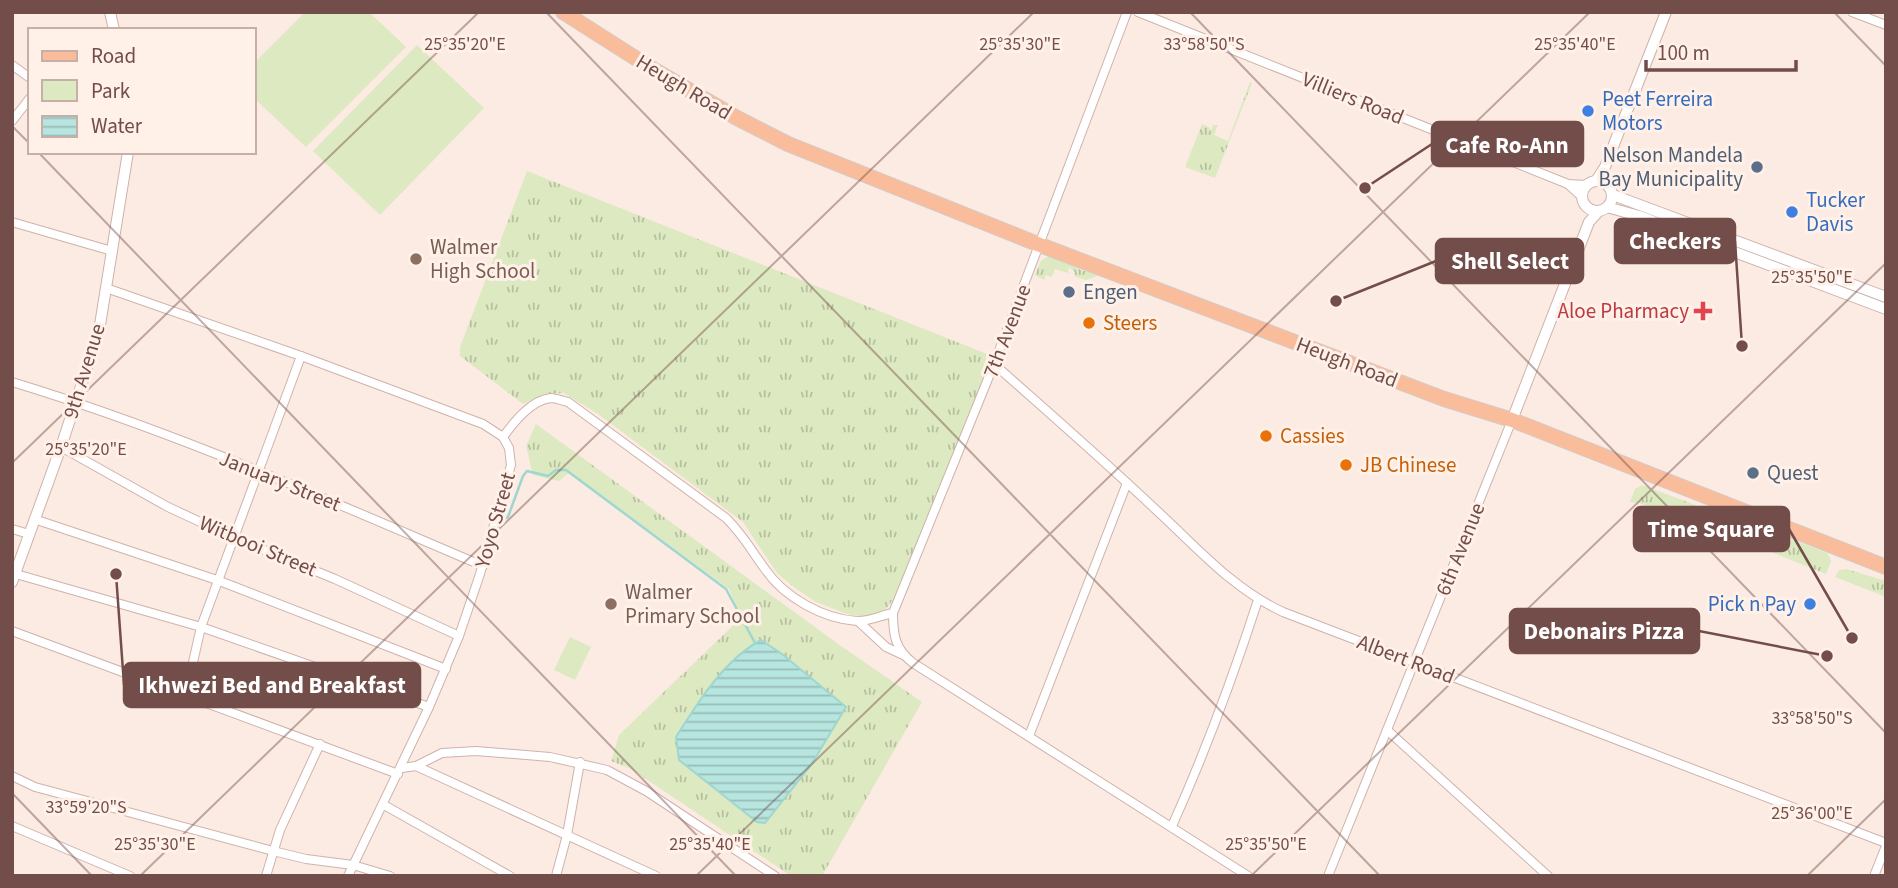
<svg xmlns="http://www.w3.org/2000/svg" width="1898" height="888" viewBox="0 0 1898 888" font-family="'Source Sans 3',sans-serif">
	<defs>
		<pattern id="grass-tufts" width="24" height="20" patternUnits="userSpaceOnUse" patternTransform="scale(1.75)"><rect width="24" height="20" fill="#dce9c1"/><path d="M3 7l-1-3M5 7V3M7 7l1-3M15 17l-1-3M17 17v-4M19 17l1-3" fill="none" stroke="#b7bf9f"/></pattern>
		<pattern id="water-rules" width="6" height="5" patternUnits="userSpaceOnUse" patternTransform="scale(1.75)"><rect width="6" height="5" fill="#b7e5df"/><path d="M0 2.5h6" fill="none" stroke="#99bcb7"/></pattern>
	</defs>
	<rect width="100%" height="100%" fill="#fcebe2"/>
	<!-- grass -->
	<g fill="url(#grass-tufts)">
		<polygon points="1250,82 1252,83 1215,178 1185,167 1202,124 1209,127 1211,132 1213,125 1218,125 1214,135 1228,141"/>
		<polygon points="527,171 992,356 921,539 894,599 884,611 869,617 847,614 816,602 795,588 777,573 743,522 598,414 564,393 544,394 523,404 460,356 460,347"/>
		<path d="M 1050,255 L 1070,261 C 1076,270 1085,273 1095,270 L 1097,276 L 1086,280 L 1074,276 L 1075,272 L 1069,267 L 1068,273 L 1055,269 L 1052,277 L 1046,275 L 1044,280 L 1035,275 L 1041,261 Z"/>
		<polygon points="536,424 841,646 922,702 822,876 791,876 631,769 611,761 619,735 741,618 729,589 570,472 559,481 533,475 526,446"/>
		<polygon points="1642,485 1701,507 1694,525 1639,503 1630,502 1635,489"/>
		<polygon points="1757,526 1827,553 1831,561 1826,574 1746,542 1751,530"/>
		<polygon points="1846,569 1886,581 1886,597 1835,577 1839,570"/>
	</g>
	<!-- green -->
	<g fill="#dce9c1">
		<polygon points="305,12 369,12 406,47 306,147 254,98 254,63"/>
		<polygon points="417,45 484,108 380,215 313,151"/>
		<polygon points="570,637 591,647 575,680 554,670"/>
	</g>
	<!-- water -->
	<path fill="url(#water-rules)" stroke="#9ed7d0" stroke-width="2" d="M 761,640 L 782,654 L 846,707 L 811,765 L 765,823 L 757,822 L 679,760 L 676,737 C 698,702 724,660 761,640 Z"/>
	<g fill="none" stroke-linecap="round" stroke-linejoin="round">
		<!-- stream -->
		<polyline stroke="#9ed7d0" stroke-width="2.5" points="501,521 508,517 523,476 527,471 548,476 556,470 566,470 726,589 755,643"/>
		<!-- minor casing -->
		<g stroke="#cfb2ac" stroke-width="10">
			<g id="minor">
				<path d="M 1127,12 L 994,364 L 893,613 C 893,635 895,649 913,663 L 1248,876"/>
				<polyline points="1138,12 1568,184 1587,185"/>
				<polyline points="1852,12 1886,25"/>
				<polyline points="12,65 30,78"/>
				<polyline points="12,121 30,98"/>
				<polyline points="1568,184 1582,197"/>
				<polyline points="12,222 112,251"/>
				<polyline points="106,288 301,356 483,424 503,437 509,448 511,465 480,574 459,636 429,707 348,876"/>
				<path d="M 994,364 C 1048,412 1102,459 1154,508 C 1196,546 1231,588 1283,612 L 1886,843"/>
				<path d="M 12,382 C 174,431 328,500 483,566"/>
				<path d="M 503,437 C 514,422 531,400 551,398 C 556,398 563,401 568,402 L 726,518 C 745,537 750,549 765,569 C 784,597 823,619 857,621 C 868,622 882,615 893,613"/>
				<polyline points="61,447 168,507 235,538 335,579 459,636"/>
				<polyline points="34,519 217,580 446,669"/>
				<polyline points="12,529 29,534"/>
				<polyline points="16,574 201,627 429,707"/>
				<polyline points="858,621 886,647 903,655"/>
				<polyline points="12,631 398,774"/>
				<polyline points="186,693 201,627 301,356"/>
				<polyline points="1387,730 1548,876"/>
				<polyline points="1029,736 1127,483"/>
				<polyline points="416,766 442,753 476,751 550,757 607,770 646,791 775,876"/>
				<polyline points="402,768 416,766 656,876"/>
				<polyline points="12,776 35,787 273,851 306,859 353,865 390,876"/>
				<polyline points="384,805 510,876"/>
				<polyline points="12,826 130,876"/>
				<path d="M 1172,826 C 1205,753 1233,677 1258,600"/>
				<polyline points="266,876 280,830 320,744"/>
				<polyline points="556,876 567,835 580,762"/>
				<polyline points="1328,876 1512,420"/>
				<polyline points="1874,876 1886,846"/>
			</g>
		</g>
		<!-- tertiary casing -->
		<g stroke="#cfb2ac" stroke-width="12">
			<g id="tertiary">
				<polyline points="110,12 114,30"/>
				<circle cx="1597" cy="196" r="15"/>
				<polyline points="1596,181 1605,167 1666,12"/>
				<polyline points="1613,195 1886,297"/>
				<polyline points="1607,207 1639,216 1886,309"/>
				<polyline points="1512,420 1589,222 1599,211"/>
				<polyline points="12,582 61,447 99,331 128,152"/>
			</g>
		</g>
		<!-- primary casing -->
		<g stroke="#d5cac8" stroke-width="16">
			<polyline id="primary" points="563,12 651,68 737,118 788,144 1040,245 1444,399 1512,420 1886,567"/>
		</g>
		<!-- minor -->
		<use href="#minor" stroke="#fff" stroke-width="8"/>
		<!-- tertiary -->
		<use href="#tertiary" stroke="#fff" stroke-width="10"/>
		<!-- primary -->
		<use href="#primary" stroke="#fabd9b" stroke-width="14"/>
	</g>
	<!-- ticks -->
	<path fill="none" stroke="#734d49" stroke-width="2" stroke-opacity="0.45" d="M 546,12 L 1380,876M 1190,12 L 1886,733M 1834,12 L 1886,66M 12,126 L 30,144M 38,152 L 736,876M 12,463 L 479,12M 12,793 L 92,876M 140,876 L 1034,12M 696,876 L 1590,12M 1251,876 L 1886,263M 1807,876 L 1886,799"/>
	<!-- markers -->
	<g fill="#3f7fe0" stroke="#fff0e8" stroke-width="2.5">
		<circle cx="1588" cy="111" r="7"/>
		<circle cx="1792" cy="212" r="7"/>
		<circle cx="1810" cy="604" r="7"/>
	</g>
	<g fill="#5c6f8a" stroke="#fff0e8" stroke-width="2.5">
		<circle cx="1757" cy="167" r="7"/>
		<circle cx="1069" cy="292" r="7"/>
		<circle cx="1753" cy="473" r="7"/>
	</g>
	<g fill="#8d6e63" stroke="#fff0e8" stroke-width="2.5">
		<circle cx="416" cy="259" r="7"/>
		<circle cx="611" cy="604" r="7"/>
	</g>
	<path fill="#e0444e" stroke="#fff0e8" stroke-width="2.5" d="M1699.5 300.5h7v7h7v7h-7v7h-7v-7h-7v-7h7z"/>
	<g fill="#e8710a" stroke="#fff0e8" stroke-width="2.5">
		<circle cx="1089" cy="323" r="7"/>
		<circle cx="1266" cy="436" r="7"/>
		<circle cx="1346" cy="465" r="7"/>
	</g>
	<g text-anchor="middle" stroke-width="6" stroke-linejoin="round" paint-order="stroke">
		<!-- street labels -->
		<g font-size="21" fill="#734d49" stroke="#fff0e8">
			<text transform="translate(684 87) rotate(31)" y="7">Heugh Road</text>
			<text transform="translate(1353 98) rotate(22)" y="7">Villiers Road</text>
			<text transform="translate(1007 331) rotate(-69)" y="7">7th Avenue</text>
			<text transform="translate(1347 362) rotate(21)" y="7">Heugh Road</text>
			<text transform="translate(84 371) rotate(-73)" y="7">9th Avenue</text>
			<text transform="translate(280 481) rotate(22)" y="7">January Street</text>
			<text transform="translate(495 520) rotate(-74)" y="7">Yoyo Street</text>
			<text transform="translate(258 546) rotate(23)" y="7">Witbooi Street</text>
			<text transform="translate(1460 549) rotate(-68)" y="7">6th Avenue</text>
			<text transform="translate(1406 659) rotate(21)" y="7">Albert Road</text>
		</g>
		<!-- shop labels -->
		<g font-size="21" fill="#366cbe" stroke="#fff0e8" text-anchor="start">
			<text x="1602" y="106">Peet Ferreira<tspan x="1602" dy="24">Motors</tspan></text>
			<text x="1806" y="207">Tucker<tspan x="1806" dy="24">Davis</tspan></text>
			<text x="1796" y="611" text-anchor="end">Pick n Pay</text>
		</g>
		<!-- service labels -->
		<g font-size="21" fill="#4e5e75" stroke="#fff0e8" text-anchor="start">
			<text x="1743" y="162" text-anchor="end">Nelson Mandela<tspan x="1743" dy="24">Bay Municipality</tspan></text>
			<text x="1083" y="299">Engen</text>
			<text x="1767" y="480">Quest</text>
		</g>
		<!-- education labels -->
		<g font-size="21" fill="#785e54" stroke="#fff0e8" text-anchor="start">
			<text x="430" y="254">Walmer<tspan x="430" dy="24">High School</tspan></text>
			<text x="625" y="599">Walmer<tspan x="625" dy="24">Primary School</tspan></text>
		</g>
		<!-- health labels -->
		<g font-size="21" fill="#be3a42" stroke="#fff0e8" text-anchor="end">
			<text x="1689" y="318">Aloe Pharmacy</text>
		</g>
		<!-- food labels -->
		<g font-size="21" fill="#c56008" stroke="#fff0e8" text-anchor="start">
			<text x="1103" y="330">Steers</text>
			<text x="1280" y="443">Cassies</text>
			<text x="1360" y="472">JB Chinese</text>
		</g>
	</g>
	<g font-size="18" text-anchor="middle" fill="#734d49" stroke="#fff0e8" stroke-width="6" stroke-linejoin="round" paint-order="stroke">
		<text x="465" y="50">25°35'20"E</text>
		<text x="1020" y="50">25°35'30"E</text>
		<text x="1575" y="50">25°35'40"E</text>
		<text x="1204" y="50">33°58'50"S</text>
		<text x="1812" y="283">25°35'50"E</text>
		<text x="86" y="455">25°35'20"E</text>
		<text x="1812" y="724">33°58'50"S</text>
		<text x="86" y="813">33°59'20"S</text>
		<text x="1812" y="819">25°36'00"E</text>
		<text x="155" y="850">25°35'30"E</text>
		<text x="710" y="850">25°35'40"E</text>
		<text x="1266" y="850">25°35'50"E</text>
	</g>
	<!-- callouts -->
	<path fill="none" stroke="#734d49" stroke-width="2.5" d="M1365 188L1432 144M1742 346L1735 241M1336 301L1436 261M1852 638L1789 529M1827 656L1699 631M116 574L124 685"/>
	<g fill="#734d49" stroke="#fff0e8" stroke-width="2.5">
		<circle cx="1365" cy="188" r="7"/>
		<circle cx="1742" cy="346" r="7"/>
		<circle cx="1336" cy="301" r="7"/>
		<circle cx="1852" cy="638" r="7"/>
		<circle cx="1827" cy="656" r="7"/>
		<circle cx="116" cy="574" r="7"/>
	</g>
	<g fill="#734d49" stroke="#734d49" stroke-width="2.5">
		<rect x="1432" y="122" width="151" height="44" rx="7"/>
		<rect x="1615" y="219" width="120" height="44" rx="7"/>
		<rect x="1436" y="239" width="147" height="44" rx="7"/>
		<rect x="1634" y="507" width="155" height="44" rx="7"/>
		<rect x="1510" y="609" width="189" height="44" rx="7"/>
		<rect x="124" y="663" width="296" height="44" rx="7"/>
	</g>
	<g font-size="23" text-anchor="middle" font-weight="bold" fill="#fff">
		<text x="1507" y="153">Cafe Ro-Ann</text>
		<text x="1675" y="249">Checkers</text>
		<text x="1510" y="269">Shell Select</text>
		<text x="1711" y="537">Time Square</text>
		<text x="1604" y="639">Debonairs Pizza</text>
		<text x="272" y="693">Ikhwezi Bed and Breakfast</text>
	</g>
	<!-- border -->
	<rect width="1898" height="888" fill="none" stroke="#734d49" stroke-width="28"/>
	<!-- legend -->
	<rect x="28" y="28" width="228" height="126" fill="#fff0e8" stroke="#c7afa8" stroke-width="2"/>
	<rect x="42" y="51" width="35" height="10" fill="#fabd9b" stroke="#c7afa8" stroke-width="2"/>
	<text x="91" y="63" font-size="21" fill="#734d49">Road</text>
	<rect x="42" y="80" width="35" height="21" fill="#dce9c1" stroke="#c7afa8" stroke-width="2"/>
	<text x="91" y="98" font-size="21" fill="#734d49">Park</text>
	<rect x="42" y="116" width="35" height="21" fill="url(#water-rules)" stroke="#c7afa8" stroke-width="2"/>
	<text x="91" y="133" font-size="21" fill="#734d49">Water</text>
	<!-- scale -->
	<path d="M1646 60v10h150v-10" fill="none" stroke="#734d49" stroke-width="3.5"/>
	<text x="1657" y="60" font-size="21" fill="#734d49" stroke="#fff0e8" stroke-width="5" paint-order="stroke">100 m</text>
</svg>
